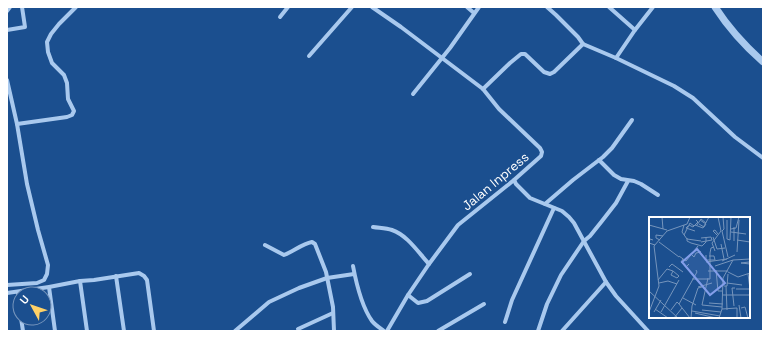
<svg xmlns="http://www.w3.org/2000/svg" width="770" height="338" viewBox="0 0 770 338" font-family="'Space Grotesk',sans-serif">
	<rect width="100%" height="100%" fill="#1b4f8f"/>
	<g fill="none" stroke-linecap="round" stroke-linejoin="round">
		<!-- minor -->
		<g stroke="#a9c9ee" stroke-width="4">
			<polyline points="372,7 401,27 483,89 499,109 540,148 542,152 541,156 514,180 458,225 429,264 408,295 387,331"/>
			<polyline points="467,7 474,13"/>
			<polyline points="547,7 556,15 578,37 583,44 616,58 674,86 693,98 735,137 763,158"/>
			<polyline points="609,7 635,30"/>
			<polyline points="7,11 10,7"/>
			<polyline points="280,17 288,7"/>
			<polyline points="7,30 25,27 22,7"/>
			<polyline points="309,56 352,7"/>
			<polyline points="616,58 635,30 653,7"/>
			<polyline points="7,80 17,124 27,184 38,230 48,265 47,274 44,280 37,283 7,285"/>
			<polyline points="483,89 510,63 521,54 525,54 544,72 550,74 554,72 583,44"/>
			<polyline points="413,94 450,48 479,7"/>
			<polyline points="17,124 67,117 72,115 74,111 68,99 67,83 64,75 52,63 48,52 47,42 51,34 59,24 76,7"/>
			<polyline points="599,160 614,175 621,179 634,181 641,184 658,195"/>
			<polyline points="514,180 516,184 530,198 562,211 569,217 574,223 606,282 616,296 648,331"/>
			<polyline points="545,204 573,180 603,157 612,148 632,120"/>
			<path d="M 373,227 C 379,228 386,228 392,230 C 407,235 418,252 429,264"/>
			<path d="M 265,245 L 284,255 C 294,251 302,244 312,242 L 315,244 L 326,272 L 333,307 L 334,331"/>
			<path d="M 353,266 C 356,282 362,307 372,321 C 375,325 380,328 384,331"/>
			<polyline points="116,276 124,331"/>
			<polyline points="80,281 87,331"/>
			<polyline points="49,287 55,331"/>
			<polyline points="18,292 20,307"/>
			<polyline points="7,293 49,287 80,281 94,280 139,273 144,276 147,280 154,331"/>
			<polyline points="408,295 418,303 427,301 470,274"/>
			<polyline points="21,318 23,331"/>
			<polyline points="505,322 512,300 554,208"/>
			<polyline points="298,329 333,313"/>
			<polyline points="235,331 269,302 299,288 327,278 354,274"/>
			<polyline points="438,331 484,304"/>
			<polyline points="538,331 547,304 561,275 584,241 590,236 602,221 616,203 628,181"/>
			<polyline points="562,331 606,282"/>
		</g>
		<!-- tertiary -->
		<path stroke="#a9c9ee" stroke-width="7" d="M 715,7 C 728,27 745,46 763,62"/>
	</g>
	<g text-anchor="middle" stroke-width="3" stroke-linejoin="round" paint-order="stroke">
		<!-- street labels -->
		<g font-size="13" fill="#fff" stroke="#1b4f8f">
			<text transform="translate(495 181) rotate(-40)" y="5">Jalan Inpress</text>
		</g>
	</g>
	<!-- overview -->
	<g transform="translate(649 217)">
		<rect width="101" height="101" fill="#1b4f8f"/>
		<path fill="none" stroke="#7695bc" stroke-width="1" d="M 13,0 L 14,12M 74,0 L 75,12 L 73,14 L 79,40M 78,3 L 78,22 L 81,23 L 82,0M 50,7 L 55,10 L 57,7 L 51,3M 0,8 L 18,13M 35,8 L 33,15 L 38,22 L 52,24M 40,8 L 44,10 L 49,5 L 47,3M 46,8 L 54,11 L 60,0M 48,8 L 52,2 L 57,6M 39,9 L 37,11 L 46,14M 82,12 L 87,11 L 90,0M 82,15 L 97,17M 35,18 L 41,6 L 45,9M 68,18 L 64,14 L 66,13 L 69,17M 64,20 L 68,32 L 76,31M 38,21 L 38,24 L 42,26 L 53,29 L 57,25 L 57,20M 4,23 L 1,22 L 0,26 L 6,28M 11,23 L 7,21 L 7,18 L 14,19M 88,23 L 101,25M 85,24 L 85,10M 10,25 L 30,40M 52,25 L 63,23 L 62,20 L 52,21M 72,27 L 75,42M 66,34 L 63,26 L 72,14 L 69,0M 88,35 L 90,3M 43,38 L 45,40 L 47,36 L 52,35 L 47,33M 57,38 L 57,43 L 66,43 L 65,39 L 60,39M 30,39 L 37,44 L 49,29M 34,42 L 32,45 L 37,50 L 40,47M 73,44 L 86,38M 57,45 L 78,42M 100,45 L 92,46 L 101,47M 66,49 L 84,43M 20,50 L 23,47 L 34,55M 18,52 L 24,54 L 30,59 L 28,61 L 22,58 L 24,54M 67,53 L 69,74 L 73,74M 59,54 L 79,54M 79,55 L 89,60 L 101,56M 99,57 L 101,72M 59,61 L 53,88 L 73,90M 43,62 L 61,62 L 61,36 L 62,31 L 65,30M 9,63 L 18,52M 10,66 L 19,64 L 28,67M 78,66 L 93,68M 75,69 L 78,69 L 79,57M 77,69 L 78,93M 49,70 L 63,66M 87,72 L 101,72M 0,74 L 29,101M 73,78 L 101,78M 34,81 L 47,88M 60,86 L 74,87M 90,88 L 92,101M 85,89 L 83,71 L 86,71M 92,91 L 96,90 L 99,101M 6,92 L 19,101M 73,92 L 88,91 L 88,101M 22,93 L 28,85 L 30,87M 53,93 L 72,95M 43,94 L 71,99M 0,95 L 10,69 L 5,29 L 18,14 L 38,7 L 41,0M 5,95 L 12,83M 12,95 L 30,63M 46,96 L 67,101M 25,101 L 33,91M 41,101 L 30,87 L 48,55 L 47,53M 42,101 L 43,89 L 49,71 L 53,70M 70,101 L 73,92 L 74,61 L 84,43 L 101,42"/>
		<path fill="#839eea" fill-opacity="0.15" stroke="#839eea" stroke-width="2" d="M 48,32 L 76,66 L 61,78 L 33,45 Z"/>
		<rect width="101" height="101" fill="none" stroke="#fff" stroke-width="2"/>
	</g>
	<!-- border -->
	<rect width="770" height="338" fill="none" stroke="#ffffff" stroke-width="16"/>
	<!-- north arrow -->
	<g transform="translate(32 306) rotate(310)"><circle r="19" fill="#1b4f8f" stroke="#7695bc"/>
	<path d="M0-3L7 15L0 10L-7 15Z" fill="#ffd166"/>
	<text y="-6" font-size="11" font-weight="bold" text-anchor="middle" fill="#ffffff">U</text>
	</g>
</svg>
